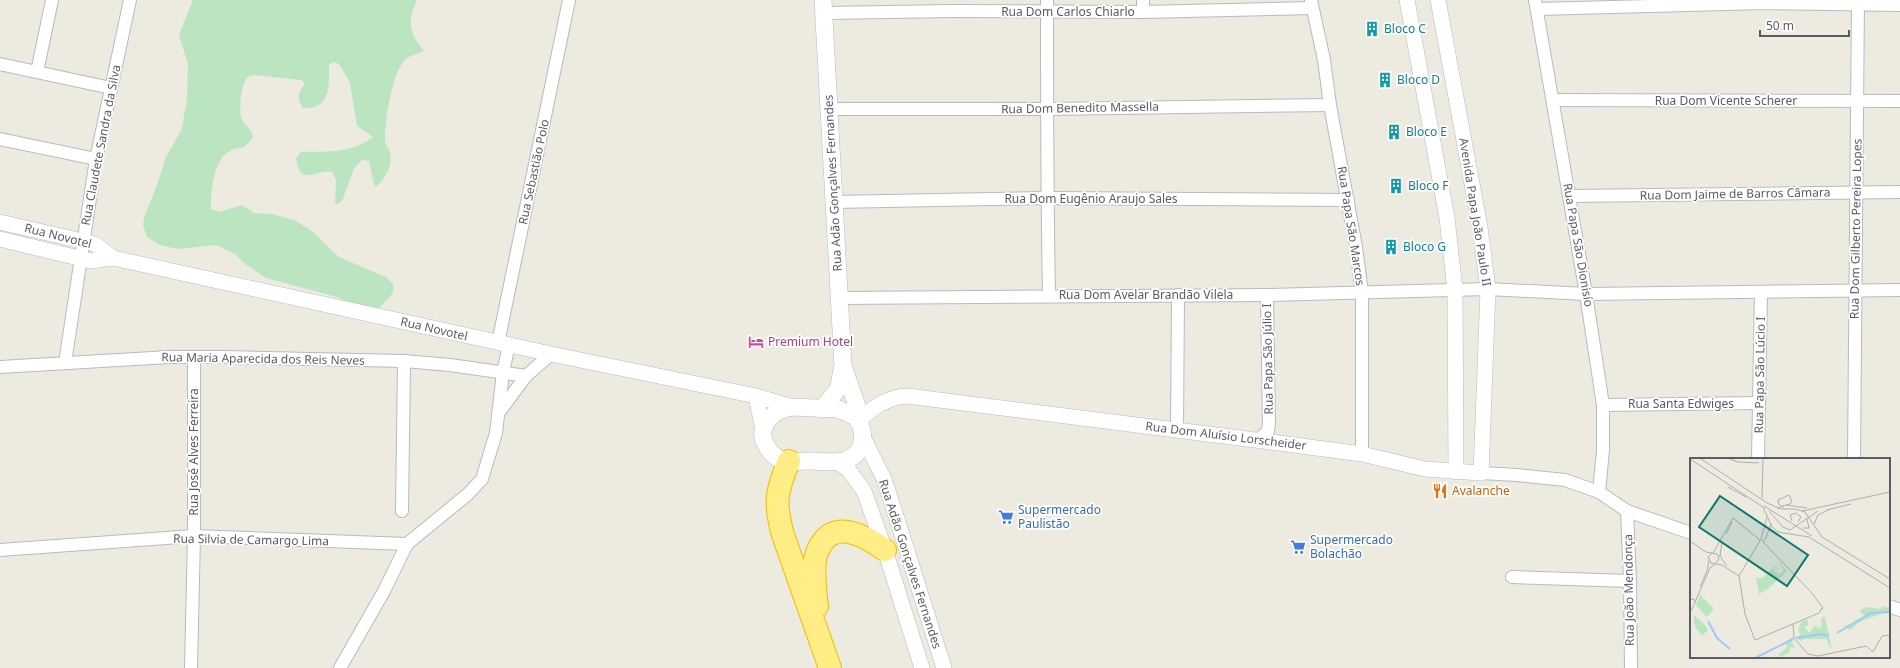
<svg xmlns="http://www.w3.org/2000/svg" width="1900" height="668" viewBox="0 0 1900 668" font-family="'Noto Sans',sans-serif">
	<rect width="100%" height="100%" fill="#edebe0"/>
	<!-- green -->
	<path fill="#bbe5c0" d="M 193,0 L 417,0 C 407,22 409,32 424,51 C 419,53 412,55 407,58 C 392,69 385,121 385,139 C 385,145 389,149 390,153 C 393,164 386,179 377,186 L 374,185 L 369,161 L 362,160 L 354,168 L 342,201 L 337,204 L 335,202 L 336,180 L 332,172 C 314,168 300,189 296,158 L 301,152 C 329,151 350,154 373,137 L 357,126 L 350,83 L 339,64 L 333,62 L 329,65 C 329,87 331,109 303,108 C 296,98 298,93 305,83 L 301,80 L 253,75 C 252,75 247,77 247,78 C 241,84 238,112 242,120 C 246,127 252,129 253,137 C 241,154 241,144 228,152 C 214,160 210,195 211,209 L 219,212 L 242,205 L 254,213 L 272,214 L 294,220 L 312,231 L 339,257 L 386,277 L 393,284 L 393,293 L 378,309 L 375,316 L 337,297 L 266,278 L 245,264 L 235,254 L 216,245 L 177,249 L 160,245 L 147,237 L 143,226 L 144,218 L 158,182 L 166,157 L 182,129 L 187,98 L 188,64 L 179,35 Z"/>
	<g fill="none" stroke-linecap="round" stroke-linejoin="round">
		<!-- minor casing -->
		<g stroke="#b8bac0" stroke-width="14">
			<g id="minor">
				<path d="M 1047,0 C 1047,98 1047,197 1049,295"/>
				<polyline points="1143,0 1143,12"/>
				<polyline points="1311,0 1324,60 1330,105 1356,247 1362,293 1362,454"/>
				<polyline points="1535,0 1586,294 1603,405 1603,450 1599,492"/>
				<polyline points="1537,9 1763,3 1900,5"/>
				<polyline points="824,13 953,11 1143,12 1312,8"/>
				<polyline points="0,64 111,88"/>
				<polyline points="37,72 52,0"/>
				<polyline points="1553,100 1900,101"/>
				<polyline points="829,109 1048,109 1330,105"/>
				<polyline points="0,139 96,159"/>
				<polyline points="1570,196 1900,192"/>
				<polyline points="834,202 1047,198 1348,200"/>
				<polyline points="838,298 1267,295 1488,289 1586,294 1900,290"/>
				<polyline points="498,343 569,0"/>
				<polyline points="65,363 96,159 130,0"/>
				<polyline points="0,367 169,357 222,357 404,361 450,365 526,376"/>
				<polyline points="1603,405 1759,403"/>
				<polyline points="500,411 526,376 551,354"/>
				<polyline points="1177,430 1178,295"/>
				<polyline points="1258,440 1268,431 1269,423 1267,295"/>
				<polyline points="1758,459 1761,292"/>
				<polyline points="1854,459 1858,0"/>
				<polyline points="1481,473 1517,475 1565,480 1599,492 1627,511 1691,533"/>
				<polyline points="402,511 404,361"/>
				<polyline points="1627,511 1630,581 1631,668"/>
				<polyline points="0,550 194,536 407,544"/>
				<polyline points="1512,577 1630,581"/>
				<polyline points="1889,606 1900,610"/>
				<polyline points="191,668 194,536 194,357"/>
				<polyline points="340,668 384,591 407,544 468,494 482,479 496,433 503,372 509,345"/>
			</g>
		</g>
		<!-- tertiary casing -->
		<g stroke="#b8bac0" stroke-width="16">
			<g id="tertiary">
				<polyline points="1407,0 1447,218 1455,290 1456,472"/>
				<polyline points="0,222 95,244 113,258"/>
				<polyline points="0,239 91,261 113,258 551,354 756,396 792,407"/>
				<polyline points="756,396 763,430"/>
				<path d="M 859,420 C 873,408 887,397 907,396 L 1279,443 L 1362,454 L 1425,469 L 1481,473 L 1488,289 L 1480,227 L 1438,0"/>
				<polyline points="864,439 884,479 891,500 944,668"/>
				<polyline points="836,461 848,469 864,491 885,550 922,668"/>
			</g>
		</g>
		<!-- secondary casing -->
		<g stroke="#b9bbc3" stroke-width="18">
			<g id="secondary">
				<polyline points="843,366 857,406 856,417"/>
				<path d="M 792,407 L 838,409 L 856,417 C 867,433 865,455 843,461 C 833,463 819,461 809,461 C 800,461 787,463 779,459 C 769,453 759,438 764,428 C 770,414 778,410 792,407 Z"/>
				<polyline points="822,409 838,389 843,366 823,0"/>
			</g>
		</g>
		<!-- motorway casing -->
		<g stroke="#edbe00" stroke-width="24">
			<g id="motorway">
				<path d="M 789,461 C 776,492 774,502 783,535 L 830,668"/>
				<path d="M 817,606 C 815,590 813,575 815,560 C 816,554 819,547 822,543 C 837,519 868,538 885,550"/>
			</g>
		</g>
		<!-- minor -->
		<use href="#minor" stroke="#fff" stroke-width="12"/>
		<!-- tertiary -->
		<use href="#tertiary" stroke="#fff" stroke-width="15"/>
		<!-- secondary -->
		<use href="#secondary" stroke="#fff" stroke-width="17"/>
		<!-- motorway -->
		<use href="#motorway" stroke="#ffee85" stroke-width="22"/>
	</g>
	<!-- icons -->
	<defs>
		<g id="building-bare" transform="scale(1.2)"><path d="M-4-6H4V6H1V3H-1V6H-4ZM-2.5-4.3h1.7v1.8h-1.7ZM.8-4.3h1.7v1.8H.8ZM-2.5-1h1.7V.8h-1.7ZM.8-1h1.7V.8H.8Z" fill="#0f9aa8" stroke="#fff" stroke-width="2.5" paint-order="stroke"/></g>
		<g id="hotel-bare" transform="scale(1.2)"><path d="M-6-4.5h1.5V1H6V5H4.5V3h-9V5H-6ZM-4 0a1.8 1.8 0 1 1 3.6 0ZM.5 0V-2.5h3Q6-2.5 6 0Z" fill="#d1479c" stroke="#fff" stroke-width="2.5" paint-order="stroke"/></g>
		<g id="restaurant-bare" transform="scale(1.2)"><path d="M-5-6h1v4h1v-4h1v4h1v-4h1v5L-1.5 .5V6h-2V.5L-5-1ZM5-6V6H3V1.5H1.5Q1.5-4 5-6Z" fill="#e8710a" stroke="#fff" stroke-width="2.5" paint-order="stroke"/></g>
		<g id="supermarket-bare" transform="scale(1.2)"><path d="M-6-5.5h2.5l.6 2H6L4.5 2H-2.5L-4.4-4H-6ZM-1.5 3.2a1.3 1.3 0 1 0 .1 0ZM3 3.2a1.3 1.3 0 1 0 .1 0Z" fill="#3f7fe0" stroke="#fff" stroke-width="2.5" paint-order="stroke"/></g>
	</defs>
	<g fill-rule="evenodd">
		<use href="#building-bare" x="1372" y="29"/>
		<use href="#building-bare" x="1385" y="80"/>
		<use href="#building-bare" x="1394" y="132"/>
		<use href="#building-bare" x="1396" y="186"/>
		<use href="#building-bare" x="1391" y="247"/>
		<use href="#hotel-bare" x="756" y="342"/>
		<use href="#restaurant-bare" x="1440" y="491"/>
		<use href="#supermarket-bare" x="1006" y="517"/>
		<use href="#supermarket-bare" x="1298" y="547"/>
	</g>
	<g text-anchor="middle" stroke-width="3.5" stroke-linejoin="round" paint-order="stroke">
		<!-- street labels -->
		<g font-size="12" fill="#595c62" stroke="#fff">
			<text x="1068" y="16">Rua Dom Carlos Chiarlo</text>
			<text x="1726" y="105">Rua Dom Vicente Scherer</text>
			<text transform="translate(1080 108) rotate(-1)" y="4">Rua Dom Benedito Massella</text>
			<text transform="translate(101 145) rotate(-79)" y="4">Rua Claudete Sandra da Silva</text>
			<text transform="translate(534 172) rotate(-78)" y="4">Rua Sebastião Polo</text>
			<text transform="translate(833 183) rotate(-93)" y="4">Rua Adão Gonçalves Fernandes</text>
			<text transform="translate(1735 194) rotate(-1)" y="4">Rua Dom Jaime de Barros Câmara</text>
			<text x="1091" y="203">Rua Dom Eugênio Araujo Sales</text>
			<text transform="translate(1475 212) rotate(81)" y="4">Avenida Papa João Paulo II</text>
			<text transform="translate(1351 226) rotate(81)" y="4">Rua Papa São Marcos</text>
			<text transform="translate(1856 229) rotate(-89)" y="4">Rua Dom Gilberto Pereira Lopes</text>
			<text transform="translate(58 236) rotate(14)" y="4">Rua Novotel</text>
			<text transform="translate(1578 245) rotate(80)" y="4">Rua Papa São Dionisío</text>
			<text x="1146" y="299">Rua Dom Avelar Brandão Vilela</text>
			<text transform="translate(434 329) rotate(13)" y="4">Rua Novotel</text>
			<text transform="translate(263 359) rotate(1)" y="4">Rua Maria Aparecida dos Reis Neves</text>
			<text transform="translate(1268 359) rotate(-91)" y="4">Rua Papa São Júlio I</text>
			<text transform="translate(1760 375) rotate(-89)" y="4">Rua Papa São Lúcio I</text>
			<text x="1681" y="408">Rua Santa Edwiges</text>
			<text transform="translate(1226 436) rotate(7)" y="4">Rua Dom Aluísio Lorscheider</text>
			<text transform="translate(194 452) rotate(-90)" y="4">Rua José Alves Ferreira</text>
			<text transform="translate(251 540) rotate(1)" y="4">Rua Silvia de Camargo Lima</text>
			<text transform="translate(910 564) rotate(72)" y="4">Rua Adão Gonçalves Fernandes</text>
			<text transform="translate(1629 590) rotate(-91)" y="4">Rua João Mendonça</text>
		</g>
		<!-- culture labels -->
		<g font-size="12" fill="#0d838f" stroke="#fff" text-anchor="start">
			<text x="1384" y="33">Bloco C</text>
			<text x="1397" y="84">Bloco D</text>
			<text x="1406" y="136">Bloco E</text>
			<text x="1408" y="190">Bloco F</text>
			<text x="1403" y="251">Bloco G</text>
		</g>
		<!-- hotel labels -->
		<g font-size="12" fill="#b23c85" stroke="#fff" text-anchor="start">
			<text x="768" y="346">Premium Hotel</text>
		</g>
		<!-- food labels -->
		<g font-size="12" fill="#c56008" stroke="#fff" text-anchor="start">
			<text x="1452" y="495">Avalanche</text>
		</g>
		<!-- shop labels -->
		<g font-size="12" fill="#366cbe" stroke="#fff" text-anchor="start">
			<text x="1018" y="514">Supermercado<tspan x="1018" dy="14">Paulistão</tspan></text>
			<text x="1310" y="544">Supermercado<tspan x="1310" dy="14">Bolachão</tspan></text>
		</g>
	</g>
	<!-- overview -->
	<g transform="translate(1690 458)">
		<rect width="200" height="200" fill="#edebe0"/>
		<path d="M 88,102 L 97,113 L 78,131 L 69,136 L 66,120 L 72,120 L 85,108 L 89,111 L 84,110 L 84,115 L 86,113 L 88,117 L 92,114 L 94,112 ZM 10,137 L 24,151 L 17,159 L 6,147 ZM 192,148 L 200,150 L 200,153 L 171,163 L 160,172 L 153,168 L 165,165 L 167,161 L 170,162 L 175,158 L 169,153 L 176,149 L 191,151 ZM 3,156 L 16,168 L 18,172 L 12,178 L 5,169 ZM 135,159 L 142,192 L 136,181 L 113,181 L 111,183 L 106,180 L 110,177 L 108,171 L 112,163 L 118,162 L 118,168 L 114,168 L 119,175 L 125,167 L 129,171 L 130,167 L 132,172 L 131,160 ZM 103,178 L 104,181 L 101,184 L 106,190 L 101,189 L 99,195 L 89,199 L 90,195 L 97,190 L 95,183 L 99,183 Z" fill="#bbe5c0"/>
		<path fill="none" stroke="#9ec9ff" stroke-width="2" d="M 18,163 L 27,180 L 40,191M 147,175 L 181,155 L 200,154M 106,180 L 132,176 L 139,178M 67,199 L 103,181"/>
		<path fill="none" stroke="#aeaeaa" stroke-width="1" d="M 0,1 L 73,49 L 82,69 L 88,74 L 119,79 L 200,130M 11,1 L 77,45 L 91,51 L 105,51 L 115,54 L 132,79 L 200,121M 40,1 L 48,4 L 69,5M 38,29 L 56,39M 72,40 L 73,1M 97,47 L 117,50M 74,48 L 122,78M 88,51 L 90,49 L 91,49 L 92,48 L 100,46 L 102,44 L 99,37 L 88,42 L 89,47 L 91,48 L 92,49 L 94,49M 137,52 L 161,46M 79,53 L 93,69 L 100,72 L 128,53M 112,53 L 200,34M 102,63 L 100,57 L 106,55 L 111,59 L 108,64M 124,66 L 128,57 L 140,51M 113,70 L 119,70 L 117,61M 36,76 L 42,64M 71,81 L 77,59M 75,82 L 81,66M 0,83 L 16,94 L 27,96 L 29,101 L 26,105M 73,84 L 121,134 L 133,150M 22,95 L 18,99 L 21,105 L 32,107 L 49,118 L 71,81 L 75,84M 23,95 L 43,60 L 70,82M 29,97 L 37,108M 30,98 L 32,84M 49,118 L 55,156 L 65,182 L 129,155 L 132,150 L 132,152M 10,129 L 17,113 L 19,102M 0,142 L 4,141 L 5,145 L 0,155M 5,144 L 20,110 L 25,106M 103,166 L 104,180 L 118,196M 118,196 L 128,198 L 176,188 L 183,194 L 192,178 L 200,177"/>
		<path fill="#0f766e" fill-opacity="0.15" stroke="#0f766e" stroke-width="2" d="M 30,38 L 118,97 L 97,128 L 9,69 Z"/>
		<rect width="200" height="200" fill="none" stroke="#595c62" stroke-width="2"/>
	</g>
	<!-- scale -->
	<path d="M1760 30v6h89v-6" fill="none" stroke="#595c62" stroke-width="2"/>
	<text x="1766" y="30" font-size="12" fill="#595c62" stroke="#ffffff" stroke-width="3" paint-order="stroke">50 m</text>
</svg>
